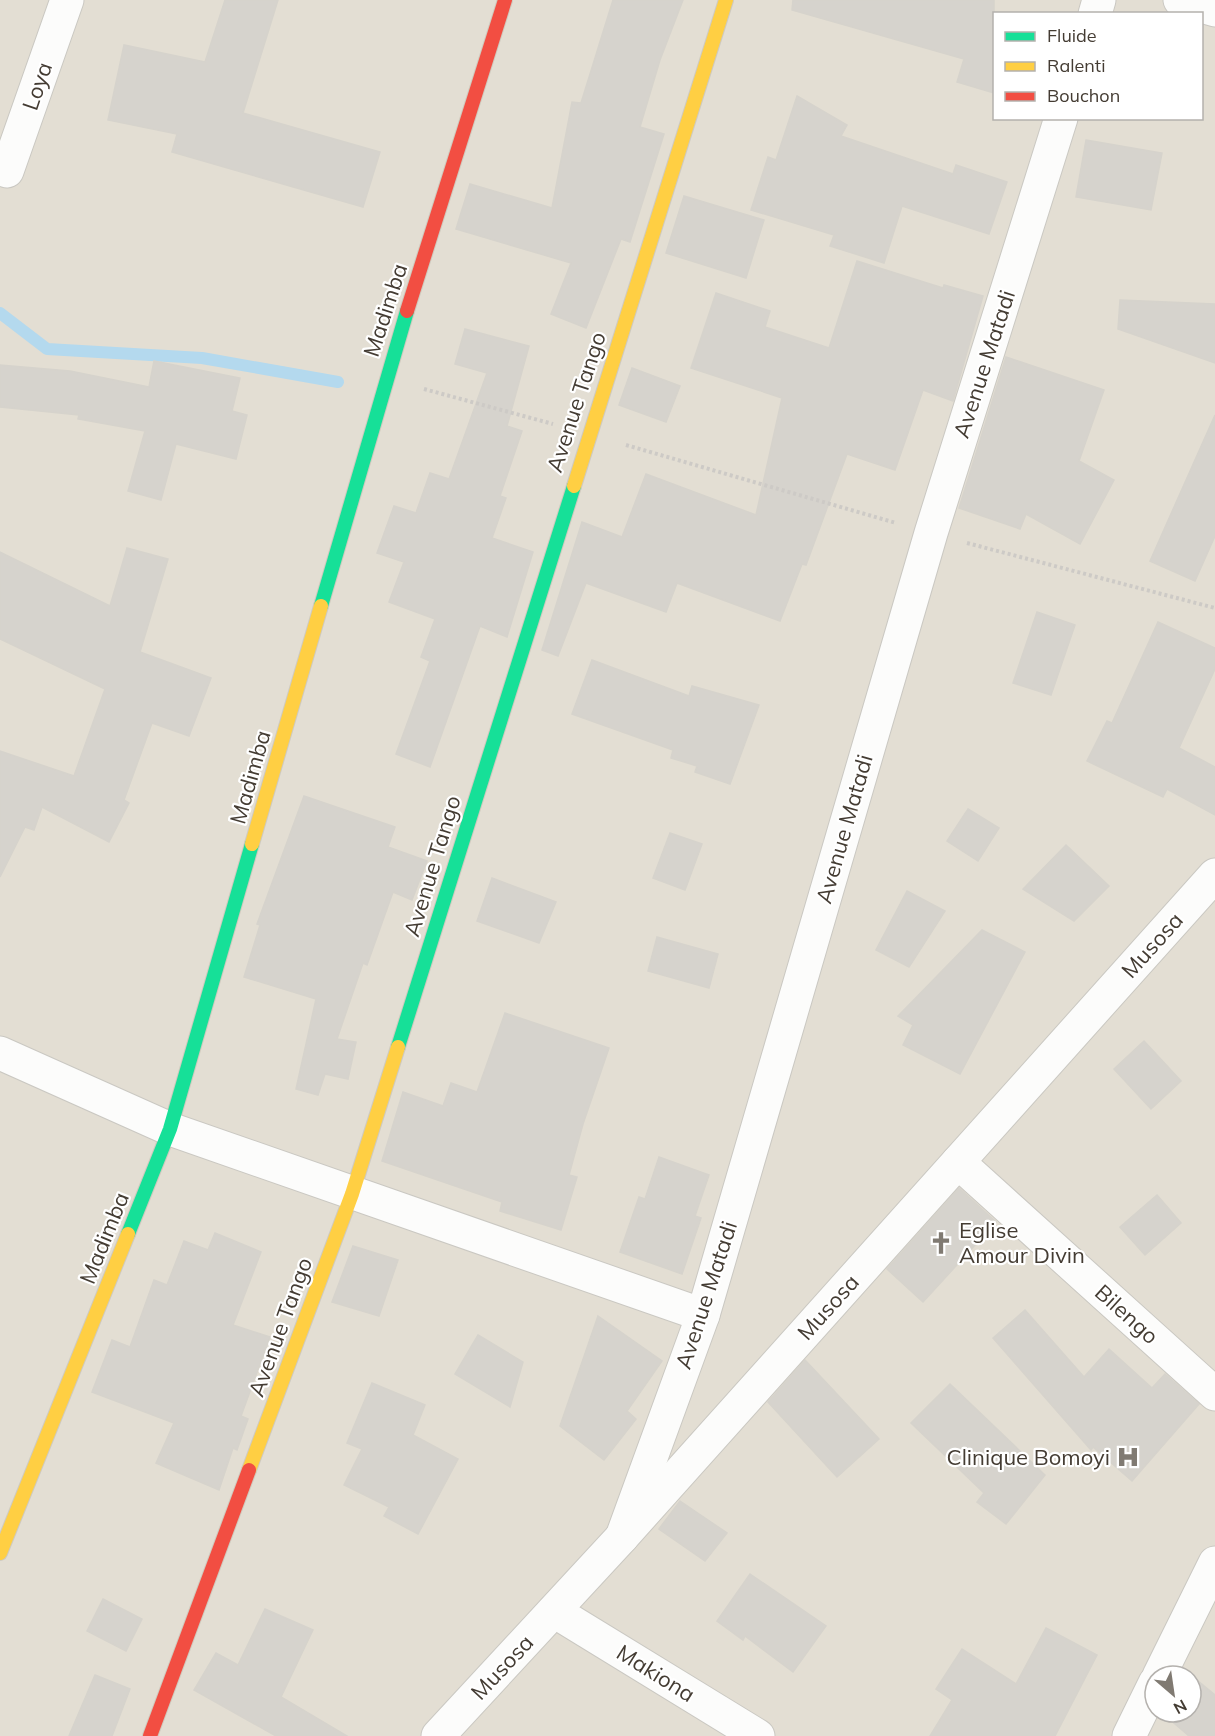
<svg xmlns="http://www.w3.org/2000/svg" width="1215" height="1736" viewBox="0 0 1215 1736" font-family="Mulish,sans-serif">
	<rect width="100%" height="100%" fill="#eeece6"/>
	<!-- residential -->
	<path fill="#e3ded3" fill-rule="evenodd" d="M 0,0 L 1215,0 L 1215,1736 L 0,1736 ZM 994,14 L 1202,14 L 1202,118 L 994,118 ZM 1155,1676 L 1191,1676 L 1191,1712 L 1155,1712 Z"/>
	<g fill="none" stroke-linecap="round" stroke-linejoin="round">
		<!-- stream -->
		<polyline stroke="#b4d9ee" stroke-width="12" points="0,313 47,349 202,358 338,382"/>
	</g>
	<!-- building -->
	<g fill="#d6d3cd" stroke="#d6d3cc" stroke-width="1.5">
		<polygon points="225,0 278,0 243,113 380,152 363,207 172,152 177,134 108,120 124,45 205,62"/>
		<polygon points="613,0 683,0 660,60 640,127 664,134 630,242 621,239 586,328 551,314 571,263 456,229 470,184 552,208 572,102 581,103"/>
		<polygon points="793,0 994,0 994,93 957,82 964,59 792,10"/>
		<polygon points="797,96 847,125 841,136 953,174 956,165 1007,182 989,234 902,206 884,263 830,246 834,235 751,210 768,157 776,160"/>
		<polygon points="1086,140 1162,153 1151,210 1076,197"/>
		<polygon points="684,196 764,220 746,278 666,253"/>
		<polygon points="857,261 943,288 944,285 983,296 953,401 923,390 895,470 847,454 806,565 802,564 780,621 677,583 666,612 586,583 558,656 542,650 582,522 622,537 646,474 756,515 782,398 691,368 716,293 770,311 765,327 829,348"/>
		<polygon points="1120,300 1215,304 1215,363 1118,329"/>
		<polygon points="465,329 529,346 507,426 522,431 500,496 506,498 492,538 533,552 507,637 480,626 430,767 396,754 430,661 421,657 435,619 389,602 404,562 377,553 394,506 416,513 430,473 449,479 487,373 455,364"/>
		<polygon points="1006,357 1104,390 1079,461 1114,480 1080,544 1026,514 1020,529 959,508"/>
		<polygon points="154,361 240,378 232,411 247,415 236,459 176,444 161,500 128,491 145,431 78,419 79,415 0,407 0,365 70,371 149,387"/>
		<polygon points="632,368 680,386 666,422 619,405"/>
		<polygon points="1215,415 1215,536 1195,581 1150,561"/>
		<polygon points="127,548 168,559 140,652 211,678 189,736 152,723 124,800 129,803 109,842 42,807 34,830 25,827 0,877 0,751 74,776 105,689 0,639 0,552 110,606"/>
		<polygon points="1037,612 1075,625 1051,695 1013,683"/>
		<polygon points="1158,622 1215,648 1215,669 1179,748 1215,767 1215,815 1167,789 1163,797 1087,761 1107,721 1112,723"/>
		<polygon points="592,660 689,696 692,686 759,705 730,784 695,772 697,766 671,758 673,750 572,714"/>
		<polygon points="304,796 395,827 388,847 427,861 412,900 393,892 367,965 363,963 337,1039 356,1042 348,1079 325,1074 318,1095 296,1089 316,999 244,977 260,925 257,924"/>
		<polygon points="968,809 999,828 978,861 947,841"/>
		<polygon points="670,833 702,844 685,890 653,878"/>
		<polygon points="1066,845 1109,886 1074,921 1023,889"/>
		<polygon points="492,878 556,902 539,943 477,921"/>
		<polygon points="907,891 945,911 909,967 876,950"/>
		<polygon points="982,930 1025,952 960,1074 903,1045 913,1025 898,1016"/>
		<polygon points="657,937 718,954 709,988 648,971"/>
		<polygon points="505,1013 609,1048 583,1124 569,1175 577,1177 561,1230 500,1211 502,1202 382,1161 403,1092 443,1106 451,1083 477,1092"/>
		<polygon points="1144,1041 1181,1081 1151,1109 1114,1069"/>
		<polygon points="659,1157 709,1175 695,1216 701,1218 682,1274 620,1252 639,1197 645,1199"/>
		<polygon points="959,1188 996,1222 923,1302 887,1269"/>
		<polygon points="1157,1195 1181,1223 1145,1255 1120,1227"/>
		<polygon points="215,1233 261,1252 233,1325 270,1337 241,1416 248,1419 237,1450 233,1448 219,1490 156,1463 174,1423 92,1392 112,1340 130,1347 154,1280 167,1285 184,1241 208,1250"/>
		<polygon points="353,1246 398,1260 379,1316 332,1302"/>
		<polygon points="1025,1310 1084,1377 1109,1349 1152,1388 1165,1374 1199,1404 1132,1481 1093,1447 1091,1450 993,1338"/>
		<polygon points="598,1316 662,1361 627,1411 636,1419 604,1460 560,1426"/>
		<polygon points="478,1335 523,1362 510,1407 455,1374"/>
		<polygon points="805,1360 879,1439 837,1477 768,1402"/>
		<polygon points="372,1383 425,1405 413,1435 458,1459 418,1534 384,1516 389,1507 344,1485 362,1449 347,1443"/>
		<polygon points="950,1384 1045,1475 1006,1524 977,1502 984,1493 911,1423"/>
		<polygon points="680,1501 727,1533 705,1561 659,1529"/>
		<polygon points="750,1574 826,1626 793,1672 745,1636 743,1640 717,1621"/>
		<polygon points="103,1599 142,1619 126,1651 87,1631"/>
		<polygon points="265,1609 313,1630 281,1697 347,1736 276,1736 194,1690 216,1653 238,1665"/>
		<polygon points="1046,1628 1097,1655 1055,1736 930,1736 952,1700 936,1689 962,1649 1016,1684"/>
		<polygon points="1185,1670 1215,1695 1215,1736 1189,1736 1161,1712 1191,1712 1191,1676 1180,1676"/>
		<polygon points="95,1675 130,1689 112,1736 69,1736"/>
	</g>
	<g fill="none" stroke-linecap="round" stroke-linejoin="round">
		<!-- street casing -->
		<g stroke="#cac8c2" stroke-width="35">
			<g id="street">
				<polyline points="1180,0 1215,10"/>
				<polyline points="1095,14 1099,0"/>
				<polyline points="7,171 67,0"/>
				<polyline points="0,1053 170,1129 703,1315"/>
				<polyline points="958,1162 1215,1394"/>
				<polyline points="622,1537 703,1315 931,533 1061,118"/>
				<polyline points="554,1611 758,1736"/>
				<polyline points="1159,1676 1215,1563"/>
				<polyline points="438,1736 622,1537 1215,875"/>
				<polyline points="1129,1736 1155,1683"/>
			</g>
		</g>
		<!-- fast casing -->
		<g stroke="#cfcabe" stroke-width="16">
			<g id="fast">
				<polyline points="321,606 407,311"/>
				<polyline points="398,1047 574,486"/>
				<polyline points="128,1234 170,1129 252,844"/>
			</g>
		</g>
		<!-- slow casing -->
		<g stroke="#cfcabe" stroke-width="16">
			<g id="slow">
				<polyline points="574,486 726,0"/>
				<polyline points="252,844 321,606"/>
				<polyline points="249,1470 352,1194 398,1047"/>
				<polyline points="0,1553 128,1234"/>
			</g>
		</g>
		<!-- jam casing -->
		<g stroke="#cfcabe" stroke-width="16">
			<g id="jam">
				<polyline points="407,311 505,0"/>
				<polyline points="150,1736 249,1470"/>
			</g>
		</g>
		<!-- path -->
		<g stroke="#cdcac6" stroke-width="4" stroke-dasharray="3 3" stroke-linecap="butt">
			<polyline points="424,389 553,424"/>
			<polyline points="626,445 896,523"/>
			<polyline points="967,543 1215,608"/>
		</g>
		<!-- street -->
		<use href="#street" stroke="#fcfcfb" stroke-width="33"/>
		<!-- fast -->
		<use href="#fast" stroke="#16e098" stroke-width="14"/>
		<!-- slow -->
		<use href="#slow" stroke="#ffcf43" stroke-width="14"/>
		<!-- jam -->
		<use href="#jam" stroke="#f24e42" stroke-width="14"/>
	</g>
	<!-- icons -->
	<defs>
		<g id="church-bare" transform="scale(1.8)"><path d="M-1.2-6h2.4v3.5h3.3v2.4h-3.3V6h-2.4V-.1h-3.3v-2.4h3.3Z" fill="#807a72" stroke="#fff" stroke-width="2.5" paint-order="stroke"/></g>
		<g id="hospital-bare" transform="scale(1.8)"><path d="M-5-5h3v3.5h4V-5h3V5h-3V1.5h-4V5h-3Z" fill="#807a72" stroke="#fff" stroke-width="2.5" paint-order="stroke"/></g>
	</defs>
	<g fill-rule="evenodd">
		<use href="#church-bare" x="941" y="1243"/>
		<use href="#hospital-bare" x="1128" y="1457"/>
	</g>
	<g text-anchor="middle" stroke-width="4.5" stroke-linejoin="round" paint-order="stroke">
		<!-- street labels -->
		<g font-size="22" fill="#443c33" stroke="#fff">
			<text transform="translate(37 86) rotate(-71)" y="8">Loya</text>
			<text transform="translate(385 310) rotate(-72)" y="8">Madimba</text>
			<text transform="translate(984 364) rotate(-72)" y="8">Avenue Matadi</text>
			<text transform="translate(576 402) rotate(-72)" y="8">Avenue Tango</text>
			<text transform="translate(250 777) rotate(-74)" y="8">Madimba</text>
			<text transform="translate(844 829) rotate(-74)" y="8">Avenue Matadi</text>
			<text transform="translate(432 866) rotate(-73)" y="8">Avenue Tango</text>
			<text transform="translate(1152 945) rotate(-48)" y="8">Musosa</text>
			<text transform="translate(104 1238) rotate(-68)" y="8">Madimba</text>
			<text transform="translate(706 1295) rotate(-72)" y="8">Avenue Matadi</text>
			<text transform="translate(828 1307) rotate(-48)" y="8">Musosa</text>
			<text transform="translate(1127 1314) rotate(42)" y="8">Bilengo</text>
			<text transform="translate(280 1327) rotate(-70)" y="8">Avenue Tango</text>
			<text transform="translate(502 1667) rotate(-47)" y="8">Musosa</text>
			<text transform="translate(656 1673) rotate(32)" y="8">Makiona</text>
		</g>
		<!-- poi labels -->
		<g font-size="22" fill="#443c33" stroke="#fff" text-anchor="start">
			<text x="959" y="1238">Eglise<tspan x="959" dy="25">Amour Divin</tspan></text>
			<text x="1110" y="1465" text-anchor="end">Clinique Bomoyi</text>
		</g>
	</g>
	<!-- legend -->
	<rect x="993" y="12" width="210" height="108" fill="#ffffff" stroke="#b4b1ad" stroke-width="1.5"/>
	<rect x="1005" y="32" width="30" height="9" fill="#16e098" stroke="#b4b1ad" stroke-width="1.5"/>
	<text x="1047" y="42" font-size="18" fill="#443c33">Fluide</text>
	<rect x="1005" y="62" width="30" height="9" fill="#ffcf43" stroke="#b4b1ad" stroke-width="1.5"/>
	<text x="1047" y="72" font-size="18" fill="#443c33">Ralenti</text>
	<rect x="1005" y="92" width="30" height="9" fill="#f24e42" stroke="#b4b1ad" stroke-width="1.5"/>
	<text x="1047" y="102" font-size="18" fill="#443c33">Bouchon</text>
	<!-- north arrow -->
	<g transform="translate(1173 1694) rotate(151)"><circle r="28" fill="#ffffff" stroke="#b4b1ad" stroke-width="1.5"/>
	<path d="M0-4.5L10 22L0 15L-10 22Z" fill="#807a72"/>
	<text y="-9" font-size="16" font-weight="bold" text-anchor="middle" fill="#443c33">N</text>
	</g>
</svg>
